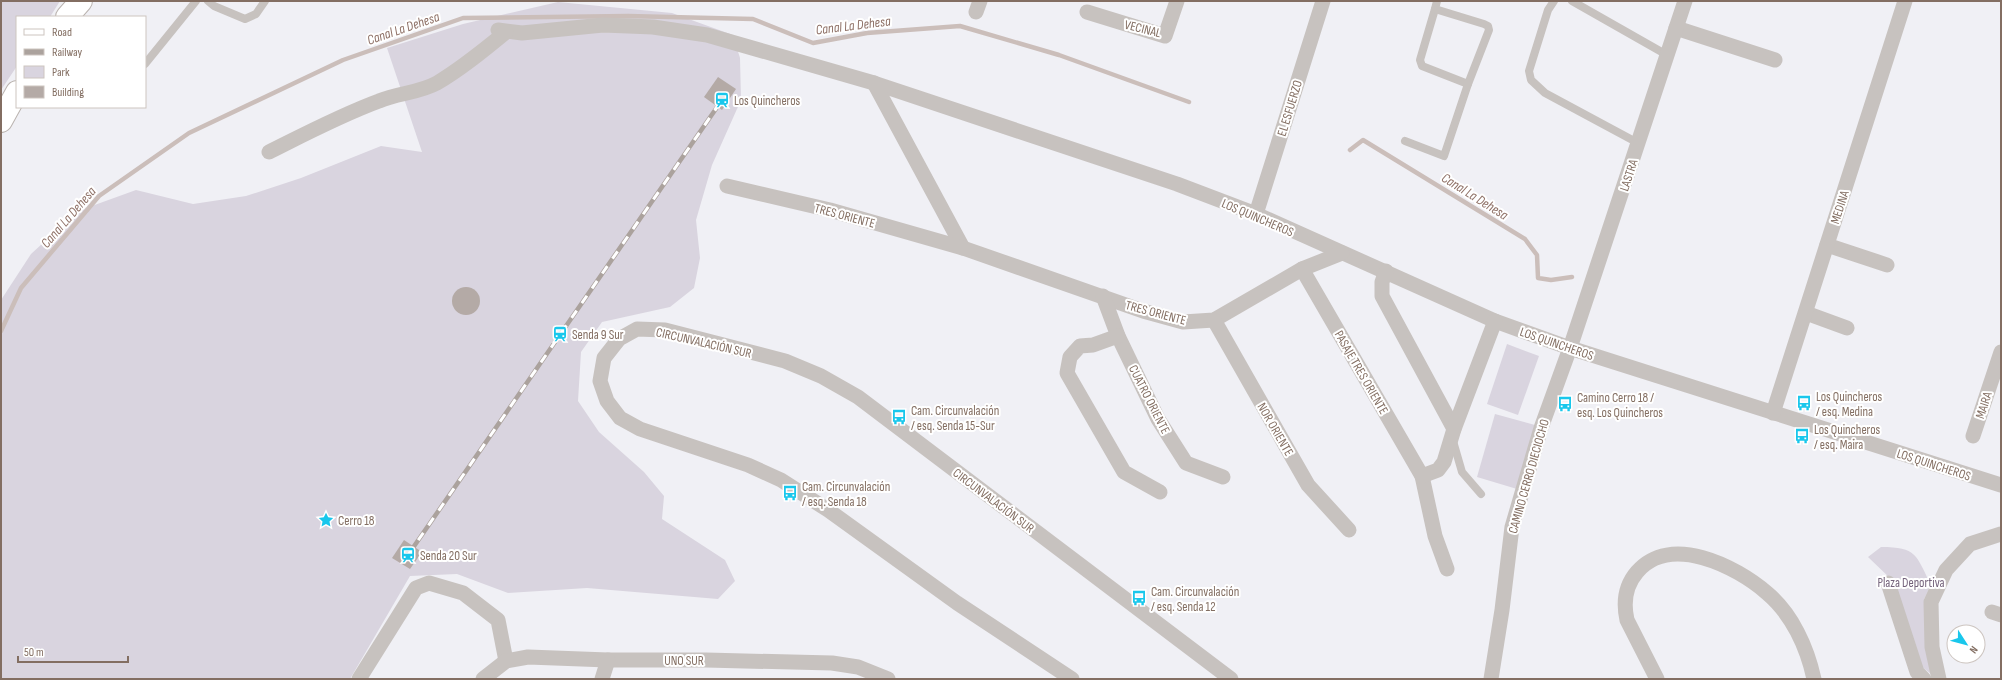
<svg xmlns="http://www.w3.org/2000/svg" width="2002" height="680" viewBox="0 0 2002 680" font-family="'Sofia Sans Condensed',sans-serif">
	<rect width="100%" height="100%" fill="#f0f0f5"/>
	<!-- green -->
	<g fill="#d9d4df">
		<polygon points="1,1 60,1 50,17 17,17 17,66 1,90"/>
		<polygon points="558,2 672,13 733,35 740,58 741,100 712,165 696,220 700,258 694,288 670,307 602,322 581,352 578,401 599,432 644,472 664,496 662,519 725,560 735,581 718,599 587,588 508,593 457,574 410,576 350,679 1,679 1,300 31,254 78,211 136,190 193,204 246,196 301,178 381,146 422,152 387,48 463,24"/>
		<polygon points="1507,344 1539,356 1518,415 1487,404"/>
		<polygon points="1495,414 1535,425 1517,489 1477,477"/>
		<path d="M 1881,547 C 1917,547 1916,555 1931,585 L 1924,599 L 1931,674 L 1921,666 L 1891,579 L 1868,557 Z"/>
	</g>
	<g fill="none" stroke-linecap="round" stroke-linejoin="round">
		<!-- stream -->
		<g stroke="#cbbeba" stroke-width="4.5">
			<polyline points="1350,150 1363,140 1525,239 1537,255 1538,278 1551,280 1572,277"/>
			<polyline points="1,331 21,288 99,196 189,133 343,60 463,18 628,16 753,19 813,43 867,33 960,26 1059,55 1189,102"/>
		</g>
	</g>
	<!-- building -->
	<g fill="#b4aaa6">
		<polygon points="718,77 736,89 722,110 704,97"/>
		<circle cx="466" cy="301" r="14"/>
		<polygon points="404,540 422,552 410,569 392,558"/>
	</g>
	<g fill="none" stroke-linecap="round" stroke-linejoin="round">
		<!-- secondary casing -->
		<g stroke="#bab3af" stroke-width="24">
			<g id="secondary">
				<polyline points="67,17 81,1"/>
				<polyline points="1,121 17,92"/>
			</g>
		</g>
		<!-- lane -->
		<g stroke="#c7c2bf" stroke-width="8">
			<polyline points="208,1 214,6 245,19 256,14 265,1"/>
			<polyline points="1554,1 1548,10 1529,71 1531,80 1545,93 1638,143"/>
			<polyline points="1572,1 1667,55"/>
			<polyline points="1435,9 1420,60 1422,66 1468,84"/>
			<polyline points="145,64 196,1"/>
			<polyline points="1405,141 1444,156 1468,84 1489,30 1488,26 1484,24 1435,9 1437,1"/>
			<polyline points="1453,441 1462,472 1481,494"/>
		</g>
		<!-- street -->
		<g stroke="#c7c2bf" stroke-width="15">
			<polyline points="976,12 980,1"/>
			<polyline points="1087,12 1165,36 1177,1"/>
			<polyline points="1676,28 1775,60"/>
			<polyline points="498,30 522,33 603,25 653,27 707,35 874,83 1177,184 1256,214 1495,321 1570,348 2001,485"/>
			<polyline points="874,83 963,248"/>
			<path d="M 269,152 C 305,134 341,115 379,101 C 398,93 419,93 437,83 C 461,69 484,50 506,32"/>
			<polyline points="727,186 830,210 963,248 1143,311 1183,322 1214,320 1302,269 1342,253"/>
			<polyline points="1256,214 1323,1"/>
			<polyline points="1827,245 1887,265"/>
			<polyline points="1302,269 1422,476 1435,536 1447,569"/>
			<polyline points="1386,271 1382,282 1382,296 1454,429"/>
			<polyline points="1103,296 1118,336 1158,419 1186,463 1223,477"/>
			<polyline points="1806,313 1847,328"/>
			<polyline points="1214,320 1308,485 1349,530"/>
			<polyline points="1118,336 1093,345 1080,346 1070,357 1067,373 1124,472 1160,492"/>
			<polyline points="1773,413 1905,1"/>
			<polyline points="1973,436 2001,352"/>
			<polyline points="1422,476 1438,470 1444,462 1454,429 1495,321"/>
			<polyline points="1888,583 1917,672 1924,679"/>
			<polyline points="1992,612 2001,615"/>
			<polyline points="359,679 416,588 429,583 463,593 498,620 506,661"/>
			<polyline points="483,679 506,661 528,657 608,660 706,660 832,663 858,667 888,679"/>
			<polyline points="602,679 608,660"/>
			<polyline points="1072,679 957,603 828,510 781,480 748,465 640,429 620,418 607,401 600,381 604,358 619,339 637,329 665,330 785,361 821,376 858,397 1231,679"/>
			<polyline points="1491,679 1502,610 1512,527 1541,428 1570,348 1685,1"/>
			<path d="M 1657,679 L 1627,620 C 1623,602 1625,586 1637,572 C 1670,533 1736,566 1767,593 C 1792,614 1807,647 1814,679"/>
			<polyline points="1939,679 1932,647 1931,602 1946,570 1970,544 2001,534"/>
		</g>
		<!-- secondary -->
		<use href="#secondary" stroke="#fff" stroke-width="22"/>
		<!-- rail casing -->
		<g stroke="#aba29d" stroke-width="4.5">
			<polyline id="rail" points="408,555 722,100"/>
		</g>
		<!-- rail -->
		<use href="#rail" stroke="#fff" stroke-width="3" stroke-dasharray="9" stroke-linecap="butt"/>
	</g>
	<!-- icons -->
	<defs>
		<g id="station-bare" transform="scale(1.2)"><path d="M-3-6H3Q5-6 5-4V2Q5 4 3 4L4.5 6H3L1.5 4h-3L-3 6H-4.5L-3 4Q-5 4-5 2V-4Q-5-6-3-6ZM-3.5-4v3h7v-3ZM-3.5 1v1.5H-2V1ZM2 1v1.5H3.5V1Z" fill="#19c7ec" stroke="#fff" stroke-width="2.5" paint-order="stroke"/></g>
		<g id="bus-bare" transform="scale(1.2)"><path d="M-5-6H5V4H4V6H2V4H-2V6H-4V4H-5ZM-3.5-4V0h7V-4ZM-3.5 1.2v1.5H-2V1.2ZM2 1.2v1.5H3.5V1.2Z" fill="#19c7ec" stroke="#fff" stroke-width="2.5" paint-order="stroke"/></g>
		<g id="sight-bare" transform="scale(1.2)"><path d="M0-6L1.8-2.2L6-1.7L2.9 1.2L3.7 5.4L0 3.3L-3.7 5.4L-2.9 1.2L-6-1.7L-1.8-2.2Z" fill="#19c7ec" stroke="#fff" stroke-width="2.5" paint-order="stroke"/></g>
	</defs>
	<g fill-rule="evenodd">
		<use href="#station-bare" x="722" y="100"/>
		<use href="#station-bare" x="560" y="334"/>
		<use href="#bus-bare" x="1804" y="403"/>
		<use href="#bus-bare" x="1565" y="404"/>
		<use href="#bus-bare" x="899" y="417"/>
		<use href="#bus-bare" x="1802" y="436"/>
		<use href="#bus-bare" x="790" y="493"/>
		<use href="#sight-bare" x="326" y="520"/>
		<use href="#station-bare" x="408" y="555"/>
		<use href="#bus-bare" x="1139" y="598"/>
	</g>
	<g text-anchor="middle" stroke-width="4" stroke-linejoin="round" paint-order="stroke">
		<!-- street labels -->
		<g font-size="13" fill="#836e62" stroke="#fff">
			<text transform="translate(1143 28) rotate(14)" y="5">VECINAL</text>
			<text transform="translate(1289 108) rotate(-73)" y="5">EL ESFUERZO</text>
			<text transform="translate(1628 175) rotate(-72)" y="5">LASTRA</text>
			<text transform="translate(1839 207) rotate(-72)" y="5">MEDINA</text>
			<text transform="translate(845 215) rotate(15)" y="5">TRES ORIENTE</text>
			<text transform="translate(1258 217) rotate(23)" y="5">LOS QUINCHEROS</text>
			<text transform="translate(1156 312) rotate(15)" y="5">TRES ORIENTE</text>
			<text transform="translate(704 342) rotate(13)" y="5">CIRCUNVALACIÓN SUR</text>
			<text transform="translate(1557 343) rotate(19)" y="5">LOS QUINCHEROS</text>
			<text transform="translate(1362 372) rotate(60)" y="5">PASAJE TRES ORIENTE</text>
			<text transform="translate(1150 399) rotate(63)" y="5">CUATRO ORIENTE</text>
			<text transform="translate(1983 405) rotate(-72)" y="5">MAIRA</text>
			<text transform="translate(1276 429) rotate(60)" y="5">NOR ORIENTE</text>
			<text transform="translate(1934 464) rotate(18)" y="5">LOS QUINCHEROS</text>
			<text transform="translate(1528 476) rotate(-74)" y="5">CAMINO CERRO DIECIOCHO</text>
			<text transform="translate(994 500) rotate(37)" y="5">CIRCUNVALACIÓN SUR</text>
			<text x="684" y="665">UNO SUR</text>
		</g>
		<!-- poi labels -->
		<g font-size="13" fill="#836e62" stroke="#fff" text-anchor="start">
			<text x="734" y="105">Los Quincheros</text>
			<text x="572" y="339">Senda 9 Sur</text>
			<text x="1816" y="401">Los Quincheros<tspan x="1816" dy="15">/ esq. Medina</tspan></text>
			<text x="1577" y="402">Camino Cerro 18 /<tspan x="1577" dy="15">esq. Los Quincheros</tspan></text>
			<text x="911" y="415">Cam. Circunvalación<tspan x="911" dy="15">/ esq. Senda 15-Sur</tspan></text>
			<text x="1814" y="434">Los Quincheros<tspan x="1814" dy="15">/ esq. Maira</tspan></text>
			<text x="802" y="491">Cam. Circunvalación<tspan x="802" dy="15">/ esq. Senda 18</tspan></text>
			<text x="338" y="525">Cerro 18</text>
			<text x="420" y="560">Senda 20 Sur</text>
			<text x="1151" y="596">Cam. Circunvalación<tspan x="1151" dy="15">/ esq. Senda 12</tspan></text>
		</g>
		<!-- park labels -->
		<g font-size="13" fill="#73617a" stroke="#fff">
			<text x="1911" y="587">Plaza Deportiva</text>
		</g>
		<!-- water labels -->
		<g font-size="14" font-style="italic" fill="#8e7066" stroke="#fff">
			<text transform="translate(853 25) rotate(-7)" y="5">Canal La Dehesa</text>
			<text transform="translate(403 28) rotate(-19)" y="5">Canal La Dehesa</text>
			<text transform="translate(1475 196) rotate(32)" y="5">Canal La Dehesa</text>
			<text transform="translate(68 217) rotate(-49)" y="5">Canal La Dehesa</text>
		</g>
	</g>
	<!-- border -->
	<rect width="2002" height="680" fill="none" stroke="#836e62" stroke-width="4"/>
	<!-- legend -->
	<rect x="16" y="16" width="130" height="92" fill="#ffffff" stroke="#cdc5c0"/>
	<rect x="24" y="29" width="20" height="6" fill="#ffffff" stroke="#cdc5c0"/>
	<text x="52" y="36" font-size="12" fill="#836e62">Road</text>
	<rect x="24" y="49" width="20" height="6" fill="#aba29d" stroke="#cdc5c0"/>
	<text x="52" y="56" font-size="12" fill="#836e62">Railway</text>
	<rect x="24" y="66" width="20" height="12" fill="#d9d4df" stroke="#cdc5c0"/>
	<text x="52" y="76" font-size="12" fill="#836e62">Park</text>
	<rect x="24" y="86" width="20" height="12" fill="#b4aaa6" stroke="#cdc5c0"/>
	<text x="52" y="96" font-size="12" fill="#836e62">Building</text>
	<!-- north arrow -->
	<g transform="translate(1966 644) rotate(126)"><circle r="19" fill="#ffffff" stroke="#cdc5c0"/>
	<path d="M0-3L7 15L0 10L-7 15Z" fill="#19c7ec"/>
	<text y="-6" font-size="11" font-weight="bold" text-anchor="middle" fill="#836e62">N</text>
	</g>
	<!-- scale -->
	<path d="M18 656v6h110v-6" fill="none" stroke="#836e62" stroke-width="2"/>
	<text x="24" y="656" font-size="12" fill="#836e62" stroke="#ffffff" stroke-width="3" paint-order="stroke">50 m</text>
</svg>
